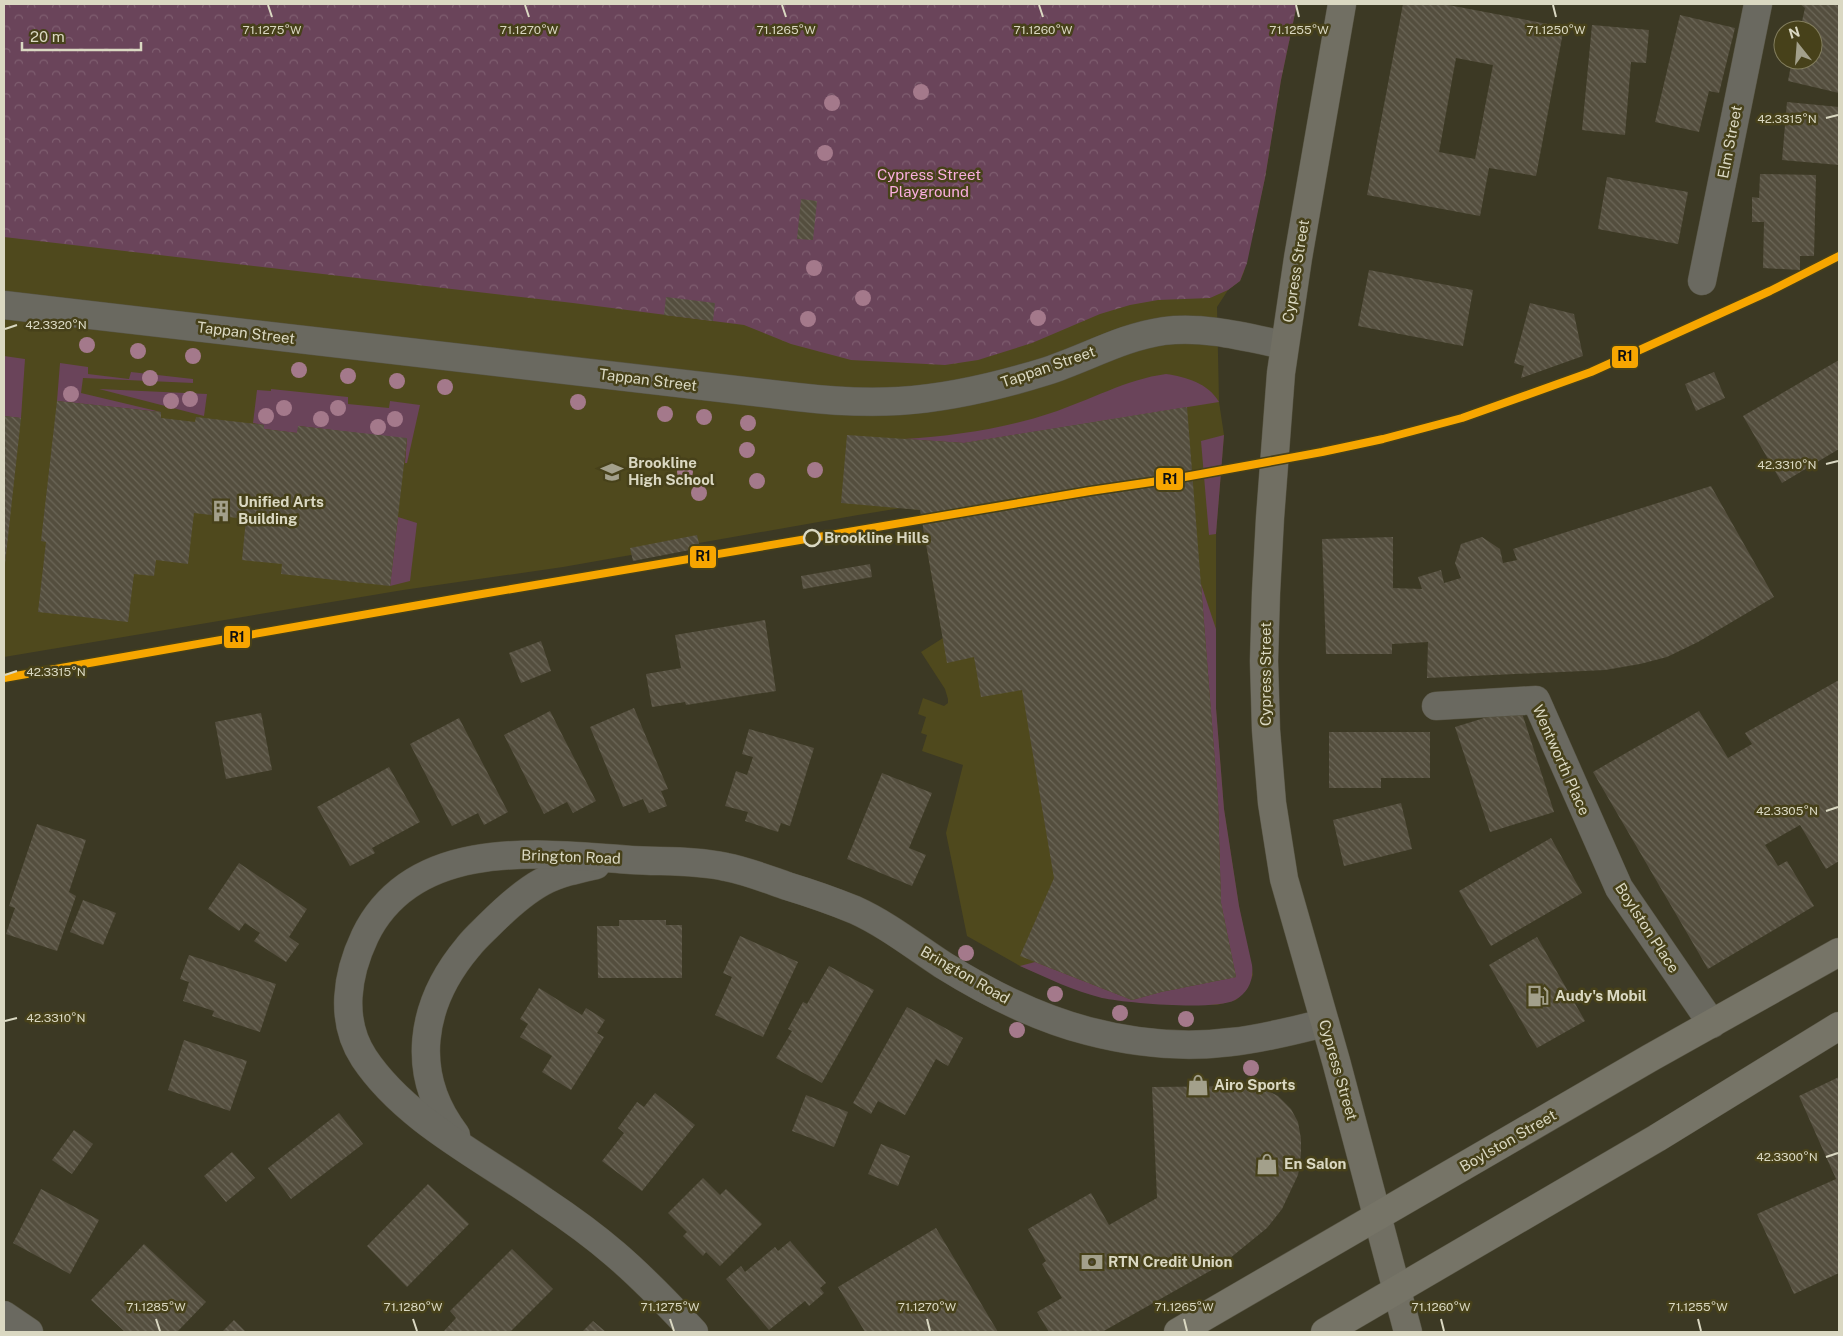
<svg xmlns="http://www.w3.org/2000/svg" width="1843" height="1336" viewBox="0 0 1843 1336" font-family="'Public Sans',sans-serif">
	<defs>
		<pattern id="park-crowns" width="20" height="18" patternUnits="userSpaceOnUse" patternTransform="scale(1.25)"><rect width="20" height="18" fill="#6a445a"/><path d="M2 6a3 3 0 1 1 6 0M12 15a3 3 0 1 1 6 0" fill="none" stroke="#7f5e70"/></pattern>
		<pattern id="building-back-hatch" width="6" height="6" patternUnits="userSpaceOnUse" patternTransform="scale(1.25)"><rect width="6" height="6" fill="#544e3e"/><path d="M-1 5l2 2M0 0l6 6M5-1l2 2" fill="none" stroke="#6c6758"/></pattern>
	</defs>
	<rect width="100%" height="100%" fill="#3c3924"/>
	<!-- built -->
	<polygon fill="#4f491d" points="4,4 1297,4 1281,80 1265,178 1244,272 1240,281 1228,290 1217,307 1219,402 1224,435 1216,534 1216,708 1224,809 1239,906 1253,975 1247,989 1236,1000 1217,1005 1174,1005 1103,998 1065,985 1020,966 967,936 946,833 963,765 922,751 927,735 921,733 926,717 918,714 923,698 944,706 948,703 948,699 945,689 921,652 943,638 920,510 901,508 858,515 563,567 403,590 4,657"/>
	<!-- grass -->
	<g fill="#6a445a">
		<polygon points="4,356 25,359 21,418 4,416"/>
		<polygon points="60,363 88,367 88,374 129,379 131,372 193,379 193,383 83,378 81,393 161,412 57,401"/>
		<path d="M 1166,374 C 1186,377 1208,383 1219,402 L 964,443 L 904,439 C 954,436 1003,429 1051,413 C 1088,401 1127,379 1166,374 Z"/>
		<polygon points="99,389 207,394 204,416"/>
		<polygon points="271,389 348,397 348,404 389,408 390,401 420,405 407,463 405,463 407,439 299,426 297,433 264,429 264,425 253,423 257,390 271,391"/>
		<polygon points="1224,435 1216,534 1209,535 1201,441"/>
		<polygon points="398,517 417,523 410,581 390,586"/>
		<path d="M 1201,584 L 1216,629 L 1216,708 L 1224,809 L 1239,906 L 1252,965 C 1254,980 1248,993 1235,1000 C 1215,1011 1126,1003 1102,998 C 1074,991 1047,978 1020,966 L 1035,962 L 1132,1000 L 1161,992 L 1236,977 L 1221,903 L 1218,801 Z"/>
	</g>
	<!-- park -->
	<polygon fill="url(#park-crowns)" points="4,4 1297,4 1281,80 1265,178 1247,263 1240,281 1228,290 1210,298 1158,300 1130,305 1100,314 1032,343 978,360 945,365 851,360 791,344 744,325 573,303 4,237"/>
	<!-- building -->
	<g fill="url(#building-back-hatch)" fill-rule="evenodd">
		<path d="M 1403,4 L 1443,4 L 1564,27 L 1536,176 L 1489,168 L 1480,216 L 1367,195 ZM 1456,58 L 1493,65 L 1475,159 L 1439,152 Z"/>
		<polygon points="1800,4 1839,4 1839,93 1788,81 1792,60 1813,60 1813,30 1800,30 1805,8"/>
		<polygon points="1680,15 1735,28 1719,93 1709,91 1699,132 1655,122"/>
		<polygon points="1592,25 1649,30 1646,63 1631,62 1625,135 1582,130"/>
		<polygon points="1787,102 1839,107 1839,165 1782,160"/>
		<polygon points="1760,174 1816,175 1814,256 1800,256 1800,270 1763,268 1764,222 1752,222 1752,197 1759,198"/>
		<polygon points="1607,177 1688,192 1678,244 1598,229"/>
		<polygon points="801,199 817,201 813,240 797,239"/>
		<polygon points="1369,270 1473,290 1463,346 1358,326"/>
		<polygon points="666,297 715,303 713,321 664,315"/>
		<polygon points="1530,303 1574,314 1583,356 1521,378 1524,366 1514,363"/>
		<polygon points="1839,360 1839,449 1782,483 1743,416"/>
		<polygon points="1714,372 1725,398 1696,411 1685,384"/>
		<polygon points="57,401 161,412 161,418 195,422 196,417 264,425 264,429 297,433 298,426 407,438 390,586 281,574 282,564 242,560 246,519 194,513 188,564 156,560 154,576 134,574 128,622 38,612 46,542 41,541"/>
		<polygon points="1187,407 1218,801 1221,903 1236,977 1161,992 1132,1000 1020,956 1054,878 1022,690 981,697 974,657 947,663 920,510 841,503 847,435 964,443"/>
		<polygon points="4,416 21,418 5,564 4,564"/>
		<polygon points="1711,486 1774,597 1698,642 1667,657 1640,664 1605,670 1427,678 1428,642 1392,644 1392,654 1326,654 1322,539 1393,537 1393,588 1422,589 1418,577 1441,570 1444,583 1461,578 1455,563 1461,544 1482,537 1500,549 1503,563 1517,560 1513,549"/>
		<polygon points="697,535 700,548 633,561 630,548"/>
		<polygon points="870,564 872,577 803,589 801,576"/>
		<polygon points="765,620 776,691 686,705 685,702 652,707 646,674 681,668 675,635"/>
		<polygon points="541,641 551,671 521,683 509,653"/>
		<polygon points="1839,680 1839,861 1826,869 1800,825 1765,845 1778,866 1787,861 1814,906 1708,969 1593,772 1699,711 1728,758 1752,744 1745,733"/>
		<polygon points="1520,707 1554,812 1490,832 1455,727"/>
		<polygon points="634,708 668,789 661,791 667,806 649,813 643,799 623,807 590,727"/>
		<polygon points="550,711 596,801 573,813 567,802 544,814 504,735"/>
		<polygon points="261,713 272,770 226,779 215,722"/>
		<polygon points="459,718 508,812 484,825 478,813 452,826 410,744"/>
		<polygon points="749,729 814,748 790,826 781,823 778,832 745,821 748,812 725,806 736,771 747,775 753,757 742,754"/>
		<polygon points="1329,732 1430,732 1430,778 1381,778 1381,788 1329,788"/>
		<polygon points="389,767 420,822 372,848 375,853 350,866 317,807"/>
		<polygon points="882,773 932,793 909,848 926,855 912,886 847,859"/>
		<polygon points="1401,803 1412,849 1344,866 1333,820"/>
		<polygon points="37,824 86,840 69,892 76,896 57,951 6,934 15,908 9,906"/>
		<polygon points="1551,838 1582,893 1491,946 1459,891"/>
		<polygon points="239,863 307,909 289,937 299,944 286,962 254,941 260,933 245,923 239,931 208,909"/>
		<polygon points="83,900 116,913 103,945 70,932"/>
		<polygon points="619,920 666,920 666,925 682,925 682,978 598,978 597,926 619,926"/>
		<polygon points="740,936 798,962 763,1037 715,1015 732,977 723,973"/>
		<polygon points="1537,937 1585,1021 1537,1048 1489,965"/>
		<polygon points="189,955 276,984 260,1032 212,1016 214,1011 183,1001 189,982 180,979"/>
		<polygon points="829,966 874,990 822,1083 776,1058 792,1031 788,1029 803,1002 807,1004"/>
		<polygon points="539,988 582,1015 586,1008 605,1020 597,1033 604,1037 571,1090 542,1072 552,1056 520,1037 528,1024 520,1019"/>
		<polygon points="907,1007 963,1038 948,1066 936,1059 905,1115 878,1101 871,1114 853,1103"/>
		<polygon points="184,1040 247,1061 230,1111 168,1090"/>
		<polygon points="1839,1077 1839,1273 1794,1294 1757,1214 1836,1179 1799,1096"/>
		<polygon points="1249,1086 1264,1089 1278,1096 1291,1109 1298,1122 1301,1139 1301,1154 1298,1175 1282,1209 1267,1228 1224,1263 1102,1332 1049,1332 1037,1312 1062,1298 1042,1264 1046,1261 1028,1229 1091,1193 1109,1225 1157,1198 1152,1087"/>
		<polygon points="655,1093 695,1125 642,1191 602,1161 624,1133 618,1128 637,1102 644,1107"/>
		<polygon points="806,1095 848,1112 834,1147 792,1131"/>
		<polygon points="339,1113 363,1144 291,1199 268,1168"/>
		<polygon points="74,1130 93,1144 72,1174 52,1160"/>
		<polygon points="881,1144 910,1156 898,1186 868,1174"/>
		<polygon points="232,1152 255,1178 226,1202 204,1176"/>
		<polygon points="703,1178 720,1195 726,1189 762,1224 720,1266 706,1252 703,1256 683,1236 687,1232 668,1213"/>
		<polygon points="428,1184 469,1224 407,1287 367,1246"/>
		<polygon points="41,1189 99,1220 70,1274 13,1243"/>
		<polygon points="936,1228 998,1332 865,1332 838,1287"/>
		<polygon points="790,1241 826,1283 820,1288 824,1293 809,1306 805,1301 769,1330 726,1279 741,1266 745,1272 775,1247 778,1251"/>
		<polygon points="144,1244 206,1302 177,1332 125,1332 91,1300"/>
		<polygon points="512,1249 553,1289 510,1332 446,1332 444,1331 456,1318 450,1311"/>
		<polygon points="234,1320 246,1332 222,1332"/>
		<polygon points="593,1321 606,1332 582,1332"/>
	</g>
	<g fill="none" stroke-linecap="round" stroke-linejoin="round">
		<!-- minor casing -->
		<g stroke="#575443" stroke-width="29">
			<g id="minor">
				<polyline points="1702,281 1758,4"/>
				<path d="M 4,305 L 797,397 C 831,401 865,403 899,401 C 949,398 999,386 1047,371 C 1087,358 1122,337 1164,331 C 1205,326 1245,337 1284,345"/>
				<polyline points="1436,706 1536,700 1619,888 1712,1024"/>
				<path d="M 456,1135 C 409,1074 420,1004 468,947 C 474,939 482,932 489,925 C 505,909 522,893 542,882 C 559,873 578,869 596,865"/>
				<polyline points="4,1315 29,1332"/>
				<path d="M 694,1332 C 669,1305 643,1278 615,1254 C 593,1235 568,1217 544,1201 C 484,1158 406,1121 364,1058 C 339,1020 347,974 365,936 C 413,837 540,853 631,860 C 662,862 695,860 726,867 C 747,871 767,879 787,886 C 810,893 833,901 855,910 C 886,924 914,946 943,965 C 988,993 1037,1018 1088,1031 C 1134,1043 1184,1048 1231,1042 C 1263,1039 1294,1030 1325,1023"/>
			</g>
		</g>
		<!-- major casing -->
		<g stroke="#575443" stroke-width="29">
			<polyline id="major" points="1342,4 1298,258 1281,373 1270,518 1266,593 1264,661 1266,730 1272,803 1284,879 1336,1061 1408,1332"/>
		</g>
		<!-- highway casing -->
		<g stroke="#575443" stroke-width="29">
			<g id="highway">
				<polyline points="1178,1332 1650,1058 1839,952"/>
				<polyline points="1325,1332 1657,1138 1839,1026"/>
			</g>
		</g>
		<!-- minor -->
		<use href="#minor" stroke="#6a6960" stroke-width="28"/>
		<!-- major -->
		<use href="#major" stroke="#716f63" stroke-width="28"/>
		<!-- highway -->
		<use href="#highway" stroke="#767467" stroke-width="28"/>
		<!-- rail-1 casing -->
		<g stroke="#47411a" stroke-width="11">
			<polyline id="rail-1" points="4,678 476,595 1090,491 1179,478 1322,452 1383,439 1462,418 1591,372 1770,291 1839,256"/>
		</g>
		<!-- rail-1 -->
		<use href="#rail-1" stroke="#f7a600" stroke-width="8"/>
	</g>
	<!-- trees -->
	<g fill="#a4798b">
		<circle cx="921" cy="92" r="8"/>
		<circle cx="832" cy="103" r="8"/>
		<circle cx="825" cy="153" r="8"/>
		<circle cx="814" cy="268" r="8"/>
		<circle cx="863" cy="298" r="8"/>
		<circle cx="1038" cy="318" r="8"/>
		<circle cx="808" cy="319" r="8"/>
		<circle cx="87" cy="345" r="8"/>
		<circle cx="138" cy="351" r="8"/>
		<circle cx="193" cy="356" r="8"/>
		<circle cx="299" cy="370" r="8"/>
		<circle cx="348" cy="376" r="8"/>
		<circle cx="150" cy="378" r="8"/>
		<circle cx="397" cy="381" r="8"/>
		<circle cx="445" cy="387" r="8"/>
		<circle cx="71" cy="394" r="8"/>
		<circle cx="190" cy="399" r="8"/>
		<circle cx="171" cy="401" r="8"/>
		<circle cx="578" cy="402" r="8"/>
		<circle cx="284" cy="408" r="8"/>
		<circle cx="338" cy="408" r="8"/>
		<circle cx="665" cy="414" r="8"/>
		<circle cx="266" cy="416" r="8"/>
		<circle cx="704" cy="417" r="8"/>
		<circle cx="321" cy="419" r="8"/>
		<circle cx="395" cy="419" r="8"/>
		<circle cx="748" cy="423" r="8"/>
		<circle cx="378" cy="427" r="8"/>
		<circle cx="747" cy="450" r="8"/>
		<circle cx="815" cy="470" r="8"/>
		<circle cx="685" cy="472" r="8"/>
		<circle cx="757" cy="481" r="8"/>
		<circle cx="699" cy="493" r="8"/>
		<circle cx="966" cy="953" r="8"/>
		<circle cx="1055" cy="994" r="8"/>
		<circle cx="1120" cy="1013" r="8"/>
		<circle cx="1186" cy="1019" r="8"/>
		<circle cx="1017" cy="1030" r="8"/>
		<circle cx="1251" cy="1068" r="8"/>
	</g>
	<!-- ticks -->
	<path fill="none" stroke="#dad8c2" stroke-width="2" d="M 268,5 L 272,17M 525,5 L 529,17M 782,5 L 786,17M 1039,5 L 1043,17M 1296,5 L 1299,17M 1553,5 L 1556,17M 1826,118 L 1838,115M 5,329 L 17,325M 1826,464 L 1838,461M 5,675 L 17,671M 1826,811 L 1838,807M 5,1021 L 17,1018M 1826,1157 L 1838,1153M 156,1319 L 160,1331M 413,1319 L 417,1331M 670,1319 L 674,1331M 927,1319 L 930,1331M 1184,1319 L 1187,1331M 1441,1319 L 1444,1331M 1698,1319 L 1701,1331"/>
	<!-- icons -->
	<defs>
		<g id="school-bare" transform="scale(1.725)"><path d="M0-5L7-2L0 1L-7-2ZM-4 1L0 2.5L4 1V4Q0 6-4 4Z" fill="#a3a08b" stroke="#47411a" stroke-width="2.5" paint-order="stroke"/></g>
		<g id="building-bare" transform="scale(1.725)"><path d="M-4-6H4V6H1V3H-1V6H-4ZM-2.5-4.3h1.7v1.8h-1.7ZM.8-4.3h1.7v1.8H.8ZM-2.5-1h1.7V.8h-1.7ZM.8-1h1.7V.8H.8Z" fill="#a3a08b" stroke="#47411a" stroke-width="2.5" paint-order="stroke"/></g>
		<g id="fuel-bare" transform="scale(1.725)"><path d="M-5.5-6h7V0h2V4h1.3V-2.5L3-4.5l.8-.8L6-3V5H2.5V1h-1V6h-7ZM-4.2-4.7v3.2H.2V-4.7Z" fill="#a3a08b" stroke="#47411a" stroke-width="2.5" paint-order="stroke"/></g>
		<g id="shop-bare" transform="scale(1.725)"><path d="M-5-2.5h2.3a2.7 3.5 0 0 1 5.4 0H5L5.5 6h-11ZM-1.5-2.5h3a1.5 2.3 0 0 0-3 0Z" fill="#a3a08b" stroke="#47411a" stroke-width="2.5" paint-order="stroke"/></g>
		<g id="bank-bare" transform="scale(1.725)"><path d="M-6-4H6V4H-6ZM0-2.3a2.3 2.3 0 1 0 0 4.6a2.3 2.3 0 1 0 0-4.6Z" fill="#a3a08b" stroke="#47411a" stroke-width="2.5" paint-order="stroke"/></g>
	</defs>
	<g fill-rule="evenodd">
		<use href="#school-bare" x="612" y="472"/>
		<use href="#building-bare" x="221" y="511"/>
		<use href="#fuel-bare" x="1538" y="996"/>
		<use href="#shop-bare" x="1198" y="1085"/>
		<use href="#shop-bare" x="1267" y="1164"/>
		<use href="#bank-bare" x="1092" y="1262"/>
	</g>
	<!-- markers -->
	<circle fill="#47411a" stroke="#dad8c2" stroke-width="2.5" cx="812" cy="538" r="8"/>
	<g text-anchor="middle" stroke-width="5" stroke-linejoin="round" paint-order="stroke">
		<!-- street labels -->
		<g font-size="15" fill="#dad8c2" stroke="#47411a">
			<text transform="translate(1730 142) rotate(-79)" y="5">Elm Street</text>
			<text transform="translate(1296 271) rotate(-81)" y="5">Cypress Street</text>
			<text transform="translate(246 333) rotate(7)" y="5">Tappan Street</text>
			<text transform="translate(1048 367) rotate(-19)" y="5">Tappan Street</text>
			<text transform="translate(648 380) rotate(7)" y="5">Tappan Street</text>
			<text transform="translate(1266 674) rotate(-90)" y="5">Cypress Street</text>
			<text transform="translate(1561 760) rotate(66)" y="5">Wentworth Place</text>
			<text transform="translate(571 857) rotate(2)" y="5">Brington Road</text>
			<text transform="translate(1647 928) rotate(57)" y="5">Boylston Place</text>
			<text transform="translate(965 975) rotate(30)" y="5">Brington Road</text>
			<text transform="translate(1338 1070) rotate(74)" y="5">Cypress Street</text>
			<text transform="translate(1508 1141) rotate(-30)" y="5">Boylston Street</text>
		</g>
		<!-- park labels -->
		<g font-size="15" fill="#faaedf" stroke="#47411a">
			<text x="929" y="180">Cypress Street<tspan x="929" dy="17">Playground</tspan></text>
		</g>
		<!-- poi labels -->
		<g font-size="15" font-weight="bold" fill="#dad8c2" stroke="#47411a" text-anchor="start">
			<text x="628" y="468">Brookline<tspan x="628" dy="17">High School</tspan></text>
			<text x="238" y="507">Unified Arts<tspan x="238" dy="17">Building</tspan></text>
			<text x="1555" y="1001">Audy's Mobil</text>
			<text x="1214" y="1090">Airo Sports</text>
			<text x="1284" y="1169">En Salon</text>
			<text x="1108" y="1267">RTN Credit Union</text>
		</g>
		<!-- stop labels -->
		<g font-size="15" font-weight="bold" fill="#dad8c2" stroke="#47411a" text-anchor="start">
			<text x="824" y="543">Brookline Hills</text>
		</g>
	</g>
	<g font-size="12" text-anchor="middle" fill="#dad8c2" stroke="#47411a" stroke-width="5" stroke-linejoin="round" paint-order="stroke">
		<text x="272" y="34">71.1275°W</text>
		<text x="529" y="34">71.1270°W</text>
		<text x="786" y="34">71.1265°W</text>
		<text x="1043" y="34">71.1260°W</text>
		<text x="1299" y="34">71.1255°W</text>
		<text x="1556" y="34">71.1250°W</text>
		<text x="1787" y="123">42.3315°N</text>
		<text x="56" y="329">42.3320°N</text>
		<text x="1787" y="469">42.3310°N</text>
		<text x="56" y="676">42.3315°N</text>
		<text x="1787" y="815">42.3305°N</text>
		<text x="56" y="1022">42.3310°N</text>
		<text x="1787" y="1161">42.3300°N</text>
		<text x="156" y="1311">71.1285°W</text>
		<text x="413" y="1311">71.1280°W</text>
		<text x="670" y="1311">71.1275°W</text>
		<text x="927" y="1311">71.1270°W</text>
		<text x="1184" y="1311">71.1265°W</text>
		<text x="1441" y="1311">71.1260°W</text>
		<text x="1698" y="1311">71.1255°W</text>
	</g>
	<g stroke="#47411a" stroke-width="2">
		<rect x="1611" y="345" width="28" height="24" rx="5" fill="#f7a600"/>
		<rect x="1155" y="467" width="29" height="24" rx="5" fill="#f7a600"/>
		<rect x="689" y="545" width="28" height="24" rx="5" fill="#f7a600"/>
		<rect x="223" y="625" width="28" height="24" rx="5" fill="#f7a600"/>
	</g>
	<g font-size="14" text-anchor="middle" font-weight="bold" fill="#111">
		<text x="1625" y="361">R1</text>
		<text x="1170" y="484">R1</text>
		<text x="703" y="561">R1</text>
		<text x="237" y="642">R1</text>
	</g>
	<!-- border -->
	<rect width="1843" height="1336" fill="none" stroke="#dad8c2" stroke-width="10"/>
	<!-- north arrow -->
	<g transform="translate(1798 45) rotate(343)"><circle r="24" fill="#47411a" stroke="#827d5d"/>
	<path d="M0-4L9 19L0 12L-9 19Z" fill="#a3a08b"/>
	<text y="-8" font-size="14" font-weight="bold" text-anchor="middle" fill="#dad8c2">N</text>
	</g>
	<!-- scale -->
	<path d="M22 42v8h119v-8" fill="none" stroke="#dad8c2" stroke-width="2.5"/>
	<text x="30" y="42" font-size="15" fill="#dad8c2" stroke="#47411a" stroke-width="4" paint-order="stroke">20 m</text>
</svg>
